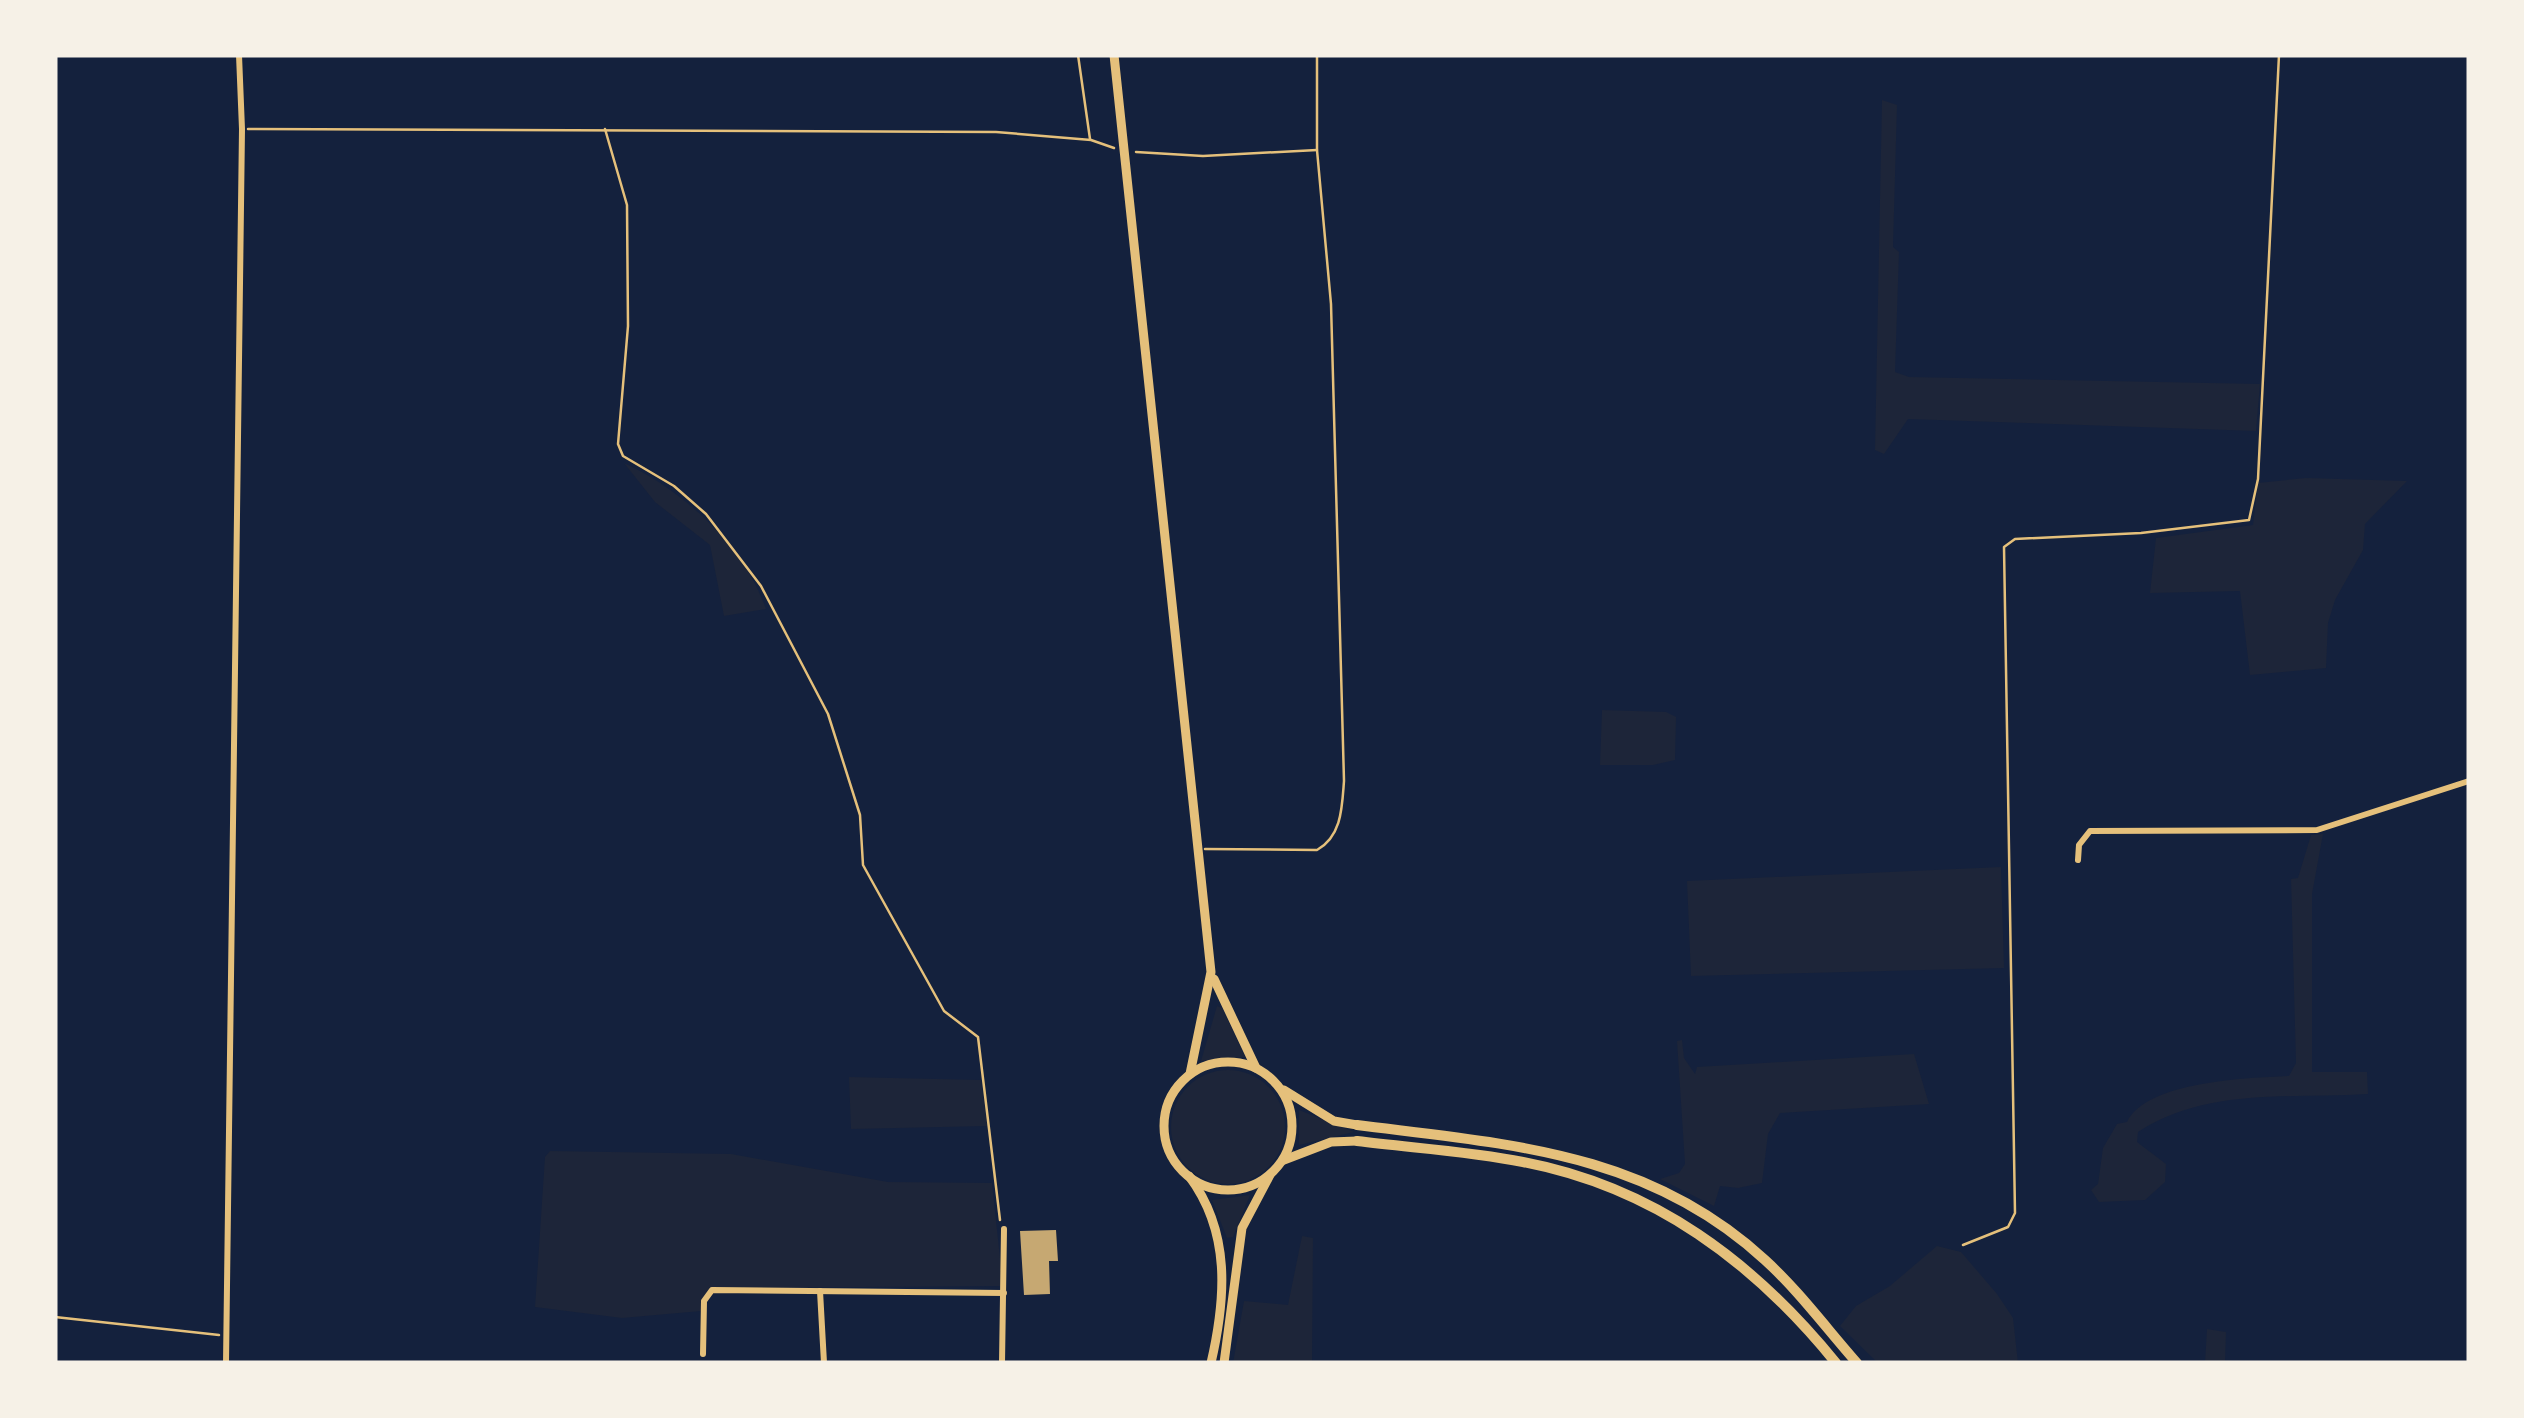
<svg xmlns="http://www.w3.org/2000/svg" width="2524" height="1418" viewBox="0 0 2524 1418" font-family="Lato,sans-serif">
	<rect width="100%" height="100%" fill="#14213d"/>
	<!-- green -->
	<g fill="#1d2539">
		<polygon points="1882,100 1897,105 1893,247 1899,252 1895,372 1909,377 2260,384 2256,431 1908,419 1884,454 1875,450"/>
		<path d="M 624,463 C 683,490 744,546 766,609 L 724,616 L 710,545 L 655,502 Z"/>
		<polygon points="2306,478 2407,481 2365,524 2363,550 2335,600 2328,623 2326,668 2250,675 2240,591 2150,593 2156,538 2253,525 2258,483"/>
		<polygon points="1602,710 1666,712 1676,717 1675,760 1653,765 1600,765"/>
		<path d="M 2323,834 L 2312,894 L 2312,1072 L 2367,1072 L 2368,1094 C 2288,1099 2209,1087 2138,1132 L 2137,1142 L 2166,1164 L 2165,1182 L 2145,1200 L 2099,1202 L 2091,1190 L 2098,1184 L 2103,1148 L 2117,1124 L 2127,1122 C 2147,1081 2248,1078 2289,1076 L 2296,1063 L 2291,879 L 2298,878 L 2311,835 Z"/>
		<polygon points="2001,867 2004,968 1691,976 1687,881"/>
		<polygon points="1217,1006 1222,1008 1245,1057 1201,1061"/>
		<polygon points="1682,1040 1684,1058 1695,1074 1697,1067 1914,1054 1929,1104 1780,1113 1768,1134 1762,1183 1738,1188 1720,1186 1714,1206 1660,1179 1679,1173 1685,1164 1677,1041"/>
		<circle cx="1228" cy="1127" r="57"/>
		<polygon points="849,1077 981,1080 987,1126 851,1129"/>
		<polygon points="1299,1110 1354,1132 1299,1145"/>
		<polygon points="550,1151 731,1154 888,1182 992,1183 1003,1286 710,1288 701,1311 622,1318 535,1307 545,1157"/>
		<polygon points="1250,1195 1233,1237 1227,1238 1212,1200"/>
		<polygon points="1302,1236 1313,1238 1312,1363 1233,1363 1244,1301 1288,1305"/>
		<polygon points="1937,1246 1961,1252 1997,1294 2013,1318 2018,1363 1878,1363 1840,1326 1856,1306 1890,1286"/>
		<polygon points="2207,1329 2226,1332 2225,1363 2205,1363"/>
	</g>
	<!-- building -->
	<polygon fill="#c6a872" points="1056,1230 1058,1261 1049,1261 1050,1294 1024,1295 1020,1231"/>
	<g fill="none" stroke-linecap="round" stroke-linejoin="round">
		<!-- path -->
		<g stroke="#e5c07b" stroke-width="2.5">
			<polyline points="1078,55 1090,139"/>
			<polyline points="248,129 996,132 1091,140 1114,148"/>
			<polyline points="605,129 627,205 628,326 618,444 623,456 674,486 706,514 761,586 828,714 860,815 863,865 944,1011 978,1037 1000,1220"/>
			<polyline points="1136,152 1203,156 1317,150"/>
			<path d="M 1205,849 L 1317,850 C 1342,836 1342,807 1344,781 L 1331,304 L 1317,150 L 1317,55"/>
			<polyline points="1963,1245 2008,1227 2015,1213 2004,547 2015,539 2141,533 2249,520 2258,479 2279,55"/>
			<polyline points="55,1317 219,1335"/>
		</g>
		<!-- minor -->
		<g stroke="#e5c07b" stroke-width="6">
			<polyline points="2078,860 2079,845 2090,831 2317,830 2469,781"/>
			<polyline points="820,1291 824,1363"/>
			<polyline points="703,1354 704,1301 712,1290 1004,1293"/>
			<polyline points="226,1363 242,129 239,55"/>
			<polyline points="1002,1363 1004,1229"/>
		</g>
		<!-- secondary -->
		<g stroke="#e5c07b" stroke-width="9">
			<path d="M 1189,1176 C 1231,1232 1226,1298 1211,1363"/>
			<polyline points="1224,1363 1242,1228 1270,1175"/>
		</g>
		<!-- primary -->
		<g stroke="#e5c07b" stroke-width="9">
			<polyline points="1114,55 1211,972 1190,1074"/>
			<polyline points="1214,979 1256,1068"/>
			<circle cx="1228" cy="1126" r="64"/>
			<polyline points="1284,1090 1334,1121 1357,1125"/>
			<polyline points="1284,1160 1331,1142 1357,1141"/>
		</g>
		<!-- trunk -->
		<g stroke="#e5c07b" stroke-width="10">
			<path d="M 1357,1125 C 1506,1144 1647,1151 1765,1260 C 1798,1290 1827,1329 1857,1363"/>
			<path d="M 1357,1141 C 1412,1148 1469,1151 1523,1162 C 1654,1187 1754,1262 1836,1363"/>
		</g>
	</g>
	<!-- border -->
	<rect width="2524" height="1418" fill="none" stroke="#f6f1e7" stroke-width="115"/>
</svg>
